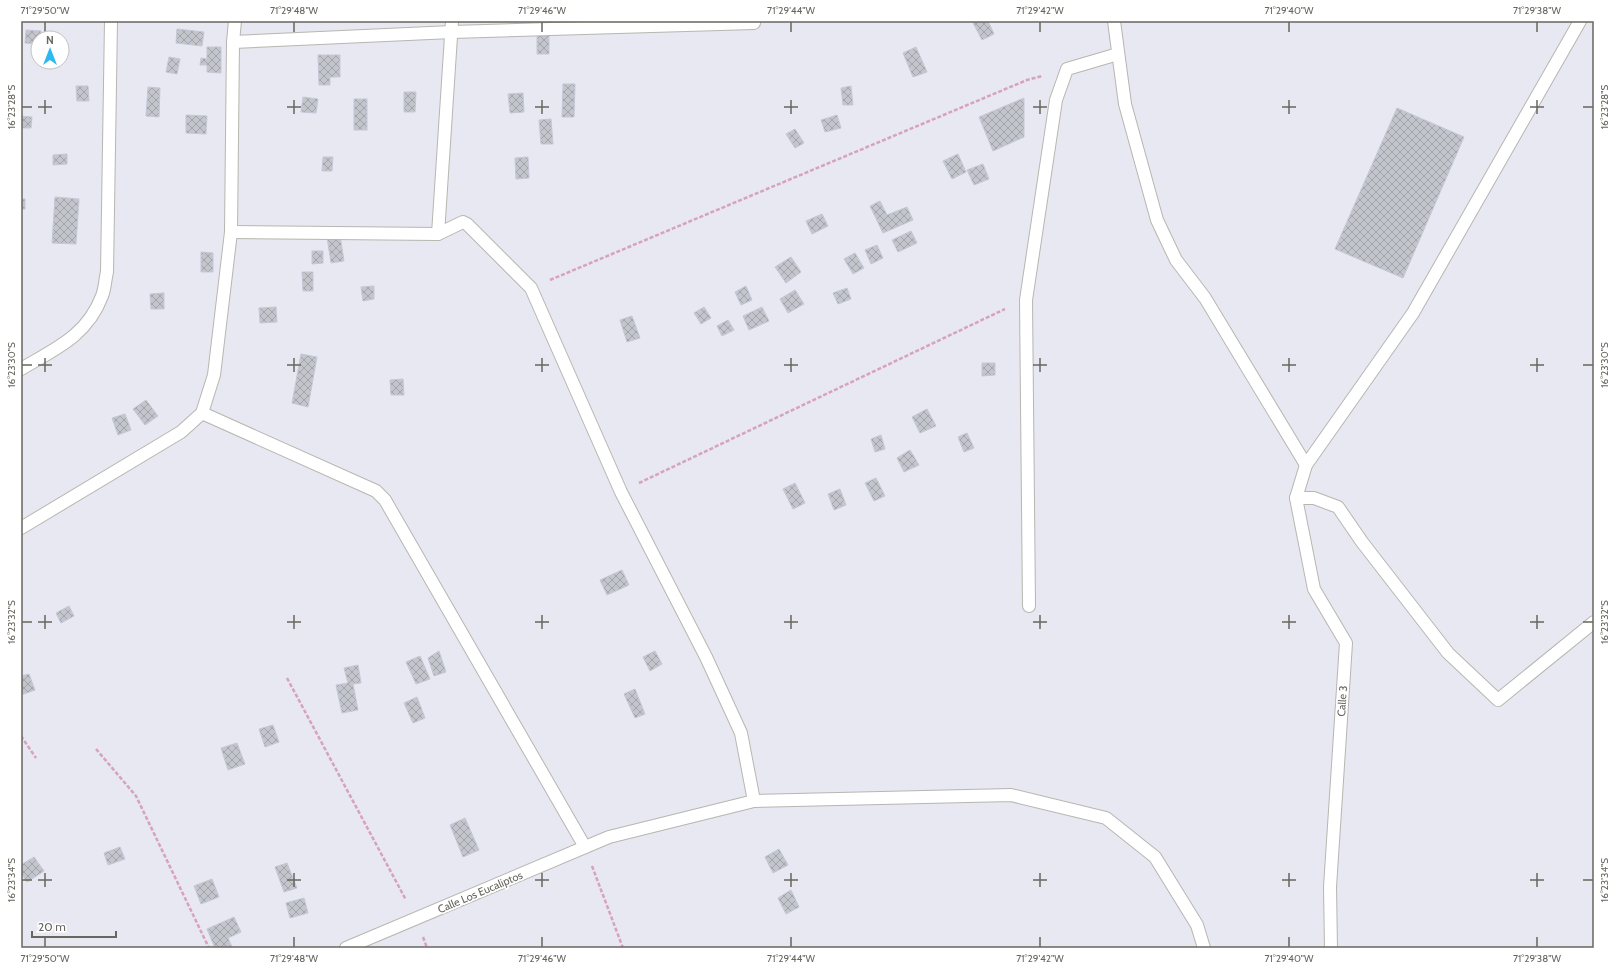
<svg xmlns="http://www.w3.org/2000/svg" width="1615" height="969" viewBox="0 0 1615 969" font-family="Cabin,sans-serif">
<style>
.building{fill:url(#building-cross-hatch);stroke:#c5c7d7}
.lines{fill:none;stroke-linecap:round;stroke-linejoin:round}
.street-casing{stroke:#b7b6b0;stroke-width:14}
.path{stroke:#d7a2be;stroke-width:2.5;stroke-dasharray:4 2;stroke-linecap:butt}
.street{stroke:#fff;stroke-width:12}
.ticks{fill:none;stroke:#68665e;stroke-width:1.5}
.labels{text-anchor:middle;stroke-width:3.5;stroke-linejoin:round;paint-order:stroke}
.street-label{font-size:11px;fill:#68665e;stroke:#fff}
.neatline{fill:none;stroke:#68665e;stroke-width:1.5}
.ticks-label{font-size:10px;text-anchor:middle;fill:#68665e}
</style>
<defs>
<pattern id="building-cross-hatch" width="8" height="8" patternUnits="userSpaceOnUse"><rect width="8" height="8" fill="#c3c5cd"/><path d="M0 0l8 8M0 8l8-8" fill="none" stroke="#a2a4aa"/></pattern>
</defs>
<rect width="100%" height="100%" fill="#e7e8f1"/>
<g class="building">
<polygon points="972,21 988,21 994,34 982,40"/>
<polygon points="177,29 204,32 202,46 176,43"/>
<polygon points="26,30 41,31 40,38 38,38 38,44 25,43"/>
<rect x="537" y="32" width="12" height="22"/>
<polygon points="207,47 221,47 221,73 207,72 207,65 200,65 201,58 207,59"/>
<polygon points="916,47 927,72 913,77 903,53"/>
<polygon points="318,55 340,55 340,77 330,77 330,85 319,85"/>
<polygon points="169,57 180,59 177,74 166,72"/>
<polygon points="563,84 575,84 574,117 562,117"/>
<polygon points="76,86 88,86 89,101 77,101"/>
<polygon points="851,86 853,105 843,105 841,88"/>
<polygon points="148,87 160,88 159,117 146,116"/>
<polygon points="404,92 416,92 415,112 404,112"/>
<polygon points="523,93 524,112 510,113 508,94"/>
<polygon points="303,97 318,99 316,113 301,112"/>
<polygon points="1024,98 1024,137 993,151 979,117"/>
<rect x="354" y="99" width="13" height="31"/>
<polygon points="1397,108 1464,137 1403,278 1335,249"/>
<polygon points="186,115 207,116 206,134 186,133"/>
<polygon points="837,115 841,128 825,132 821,120"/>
<polygon points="21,116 32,117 31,128 21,128"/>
<polygon points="551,119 553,144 541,144 539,120"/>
<polygon points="795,129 804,143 795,148 786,134"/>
<polygon points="67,154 67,164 53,165 53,155"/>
<polygon points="958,154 966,172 952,179 943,161"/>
<polygon points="323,157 333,157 332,171 322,171"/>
<polygon points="528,157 529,178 516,179 515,158"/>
<polygon points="983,164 989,179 974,185 967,170"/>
<polygon points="55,197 79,199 76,244 52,243"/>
<rect x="21" y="199" width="4" height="10"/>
<polygon points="880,201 887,215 907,207 913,220 883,233 870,206"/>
<polygon points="822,214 828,226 812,234 806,221"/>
<polygon points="911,231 917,243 898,252 892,240"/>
<polygon points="340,235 344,261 331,263 327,237"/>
<polygon points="877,245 883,258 871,264 865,250"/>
<polygon points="312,251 323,251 323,263 312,264"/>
<polygon points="201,252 213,253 213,272 201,272"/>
<polygon points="855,253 864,268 853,274 844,259"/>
<polygon points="791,257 801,272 786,283 775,267"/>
<polygon points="302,272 313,272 313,291 303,291"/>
<polygon points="374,286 374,299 363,301 361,287"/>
<polygon points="746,286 752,300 741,305 735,292"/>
<polygon points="847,288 851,299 838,304 833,293"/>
<polygon points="795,290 804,304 788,313 780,299"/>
<polygon points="164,293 164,309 151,309 150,294"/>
<polygon points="276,307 277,322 260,323 259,308"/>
<polygon points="704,307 711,318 701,324 694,313"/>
<polygon points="762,307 769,321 749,330 743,316"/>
<polygon points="632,316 640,338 627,342 620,320"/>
<polygon points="728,320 734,330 722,336 717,326"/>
<polygon points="301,354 317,357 308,407 292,403"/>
<polygon points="982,363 995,363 995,375 982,376"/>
<polygon points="403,379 404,395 391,395 390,380"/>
<polygon points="146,400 158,416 145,425 133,409"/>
<polygon points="927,409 936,426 920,433 912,417"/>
<polygon points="125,414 131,430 118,435 112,418"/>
<polygon points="967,433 974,448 964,452 958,437"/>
<polygon points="881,435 885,449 875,452 871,439"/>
<polygon points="910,450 919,465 904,472 897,458"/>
<polygon points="876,478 885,496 874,501 865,483"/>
<polygon points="795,483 805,503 793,509 783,489"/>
<polygon points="840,489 846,505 834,510 828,494"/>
<polygon points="622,570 629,585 607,595 600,580"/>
<polygon points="69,606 74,616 61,623 56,613"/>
<polygon points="439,651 446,672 434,676 428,658"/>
<polygon points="655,651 662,664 650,671 643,657"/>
<polygon points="420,656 430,679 416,684 406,662"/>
<polygon points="358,665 361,683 353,684 358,710 342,713 336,685 348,683 344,668"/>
<polygon points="29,674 35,690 21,695 21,676"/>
<polygon points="635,689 645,714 635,718 624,694"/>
<polygon points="417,697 425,718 413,723 404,703"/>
<polygon points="273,725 279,742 265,747 259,729"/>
<polygon points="237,743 245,764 228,770 221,748"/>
<polygon points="465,818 479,850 463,857 450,825"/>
<polygon points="120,847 125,859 108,865 104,853"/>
<polygon points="779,849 788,865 773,873 765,857"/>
<polygon points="34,857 44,871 27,882 21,873 21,865"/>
<polygon points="287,863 297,888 284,892 275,867"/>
<polygon points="212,879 219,897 201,904 194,886"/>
<polygon points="791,890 799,907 786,914 778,898"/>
<polygon points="304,898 308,913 290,918 286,903"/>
<polygon points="234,917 241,932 228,938 232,947 215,948 207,929"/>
</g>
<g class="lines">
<defs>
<g id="street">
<polyline points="1114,21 1125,104 1157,220 1176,260 1205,298 1306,465"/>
<polyline points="233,42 452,32 754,23"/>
<polyline points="231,232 438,234 463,222 467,224 531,288 621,492 706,657 741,733 754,801"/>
<polyline points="438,234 452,21"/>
<path d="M21,369c34,-20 66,-33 81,-73 3,-7 3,-16 5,-24l4,-251"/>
<polyline points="202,413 376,491 385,500 585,847"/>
<polyline points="1296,498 1314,498 1338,507 1362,542 1448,653 1498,700 1594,622"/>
<polyline points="21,528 181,432 202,413 214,375 231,232 233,42 235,21"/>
<polyline points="1029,606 1026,300 1056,100 1067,69 1118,54"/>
<polyline points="346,948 609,837 754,801 1011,795 1106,818 1155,857 1197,925 1204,948"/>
<polyline points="1331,948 1330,887 1346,643 1314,589 1296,498 1306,465 1413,313 1580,21"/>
</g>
</defs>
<use href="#street" class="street-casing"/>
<g class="path">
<polyline points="550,280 1027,80 1042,76"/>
<polyline points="639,483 1005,309"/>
<polyline points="287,678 406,900"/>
<polyline points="21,736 36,758"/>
<polyline points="96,749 136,796 209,948"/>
<polyline points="592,866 623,948"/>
<polyline points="423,937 427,948"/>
</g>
<use href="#street" class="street"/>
</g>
<path class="ticks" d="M45,22v10M294,22v10M542,22v10M791,22v10M1040,22v10M1289,22v10M1537,22v10M45,100v14M294,100v14M542,100v14M791,100v14M1040,100v14M1289,100v14M1537,100v14M22,107h10M38,107h14M287,107h14M535,107h14M784,107h14M1033,107h14M1282,107h14M1530,107h14M1583,107h10M45,358v14M294,358v14M542,358v14M791,358v14M1040,358v14M1289,358v14M1537,358v14M22,365h10M38,365h14M287,365h14M535,365h14M784,365h14M1033,365h14M1282,365h14M1530,365h14M1583,365h10M45,615v14M294,615v14M542,615v14M791,615v14M1040,615v14M1289,615v14M1537,615v14M22,622h10M38,622h14M287,622h14M535,622h14M784,622h14M1033,622h14M1282,622h14M1530,622h14M1583,622h10M45,873v14M294,873v14M542,873v14M791,873v14M1040,873v14M1289,873v14M1537,873v14M22,880h10M38,880h14M287,880h14M535,880h14M784,880h14M1033,880h14M1282,880h14M1530,880h14M1583,880h10M45,937v10M294,937v10M542,937v10M791,937v10M1040,937v10M1289,937v10M1537,937v10"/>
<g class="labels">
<g class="street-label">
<text transform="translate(1342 701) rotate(-86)" y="4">Calle 3</text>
<text transform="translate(480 892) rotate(-23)" y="4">Calle Los Eucaliptos</text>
</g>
</g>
<rect width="1615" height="969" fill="none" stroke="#ffffff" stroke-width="44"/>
<g transform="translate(50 50)"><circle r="19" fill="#ffffff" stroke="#c3c2bf"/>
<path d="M0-3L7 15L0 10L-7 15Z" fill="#2cb9f3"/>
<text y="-6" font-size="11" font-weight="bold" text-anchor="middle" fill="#68665e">N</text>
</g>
<path d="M32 931v6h84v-6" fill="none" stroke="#68665e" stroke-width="2"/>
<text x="38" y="931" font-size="12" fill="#68665e" stroke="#ffffff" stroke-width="3" paint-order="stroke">20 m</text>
<rect x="22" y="22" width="1571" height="925" class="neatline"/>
<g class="ticks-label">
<text x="45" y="14">71°29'50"W</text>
<text x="294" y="14">71°29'48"W</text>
<text x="542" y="14">71°29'46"W</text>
<text x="791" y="14">71°29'44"W</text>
<text x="1040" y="14">71°29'42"W</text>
<text x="1289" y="14">71°29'40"W</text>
<text x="1537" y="14">71°29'38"W</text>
<text transform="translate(11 107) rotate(-90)" y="4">16°23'28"S</text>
<text transform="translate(1604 107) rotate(-90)" y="4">16°23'28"S</text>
<text transform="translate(11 365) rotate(-90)" y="4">16°23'30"S</text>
<text transform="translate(1604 365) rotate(-90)" y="4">16°23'30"S</text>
<text transform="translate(11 622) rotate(-90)" y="4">16°23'32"S</text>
<text transform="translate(1604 622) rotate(-90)" y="4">16°23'32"S</text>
<text transform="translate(11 880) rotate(-90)" y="4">16°23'34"S</text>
<text transform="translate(1604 880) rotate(-90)" y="4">16°23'34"S</text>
<text x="45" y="962">71°29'50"W</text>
<text x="294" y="962">71°29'48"W</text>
<text x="542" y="962">71°29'46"W</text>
<text x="791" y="962">71°29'44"W</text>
<text x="1040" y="962">71°29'42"W</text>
<text x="1289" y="962">71°29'40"W</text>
<text x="1537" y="962">71°29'38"W</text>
</g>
</svg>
